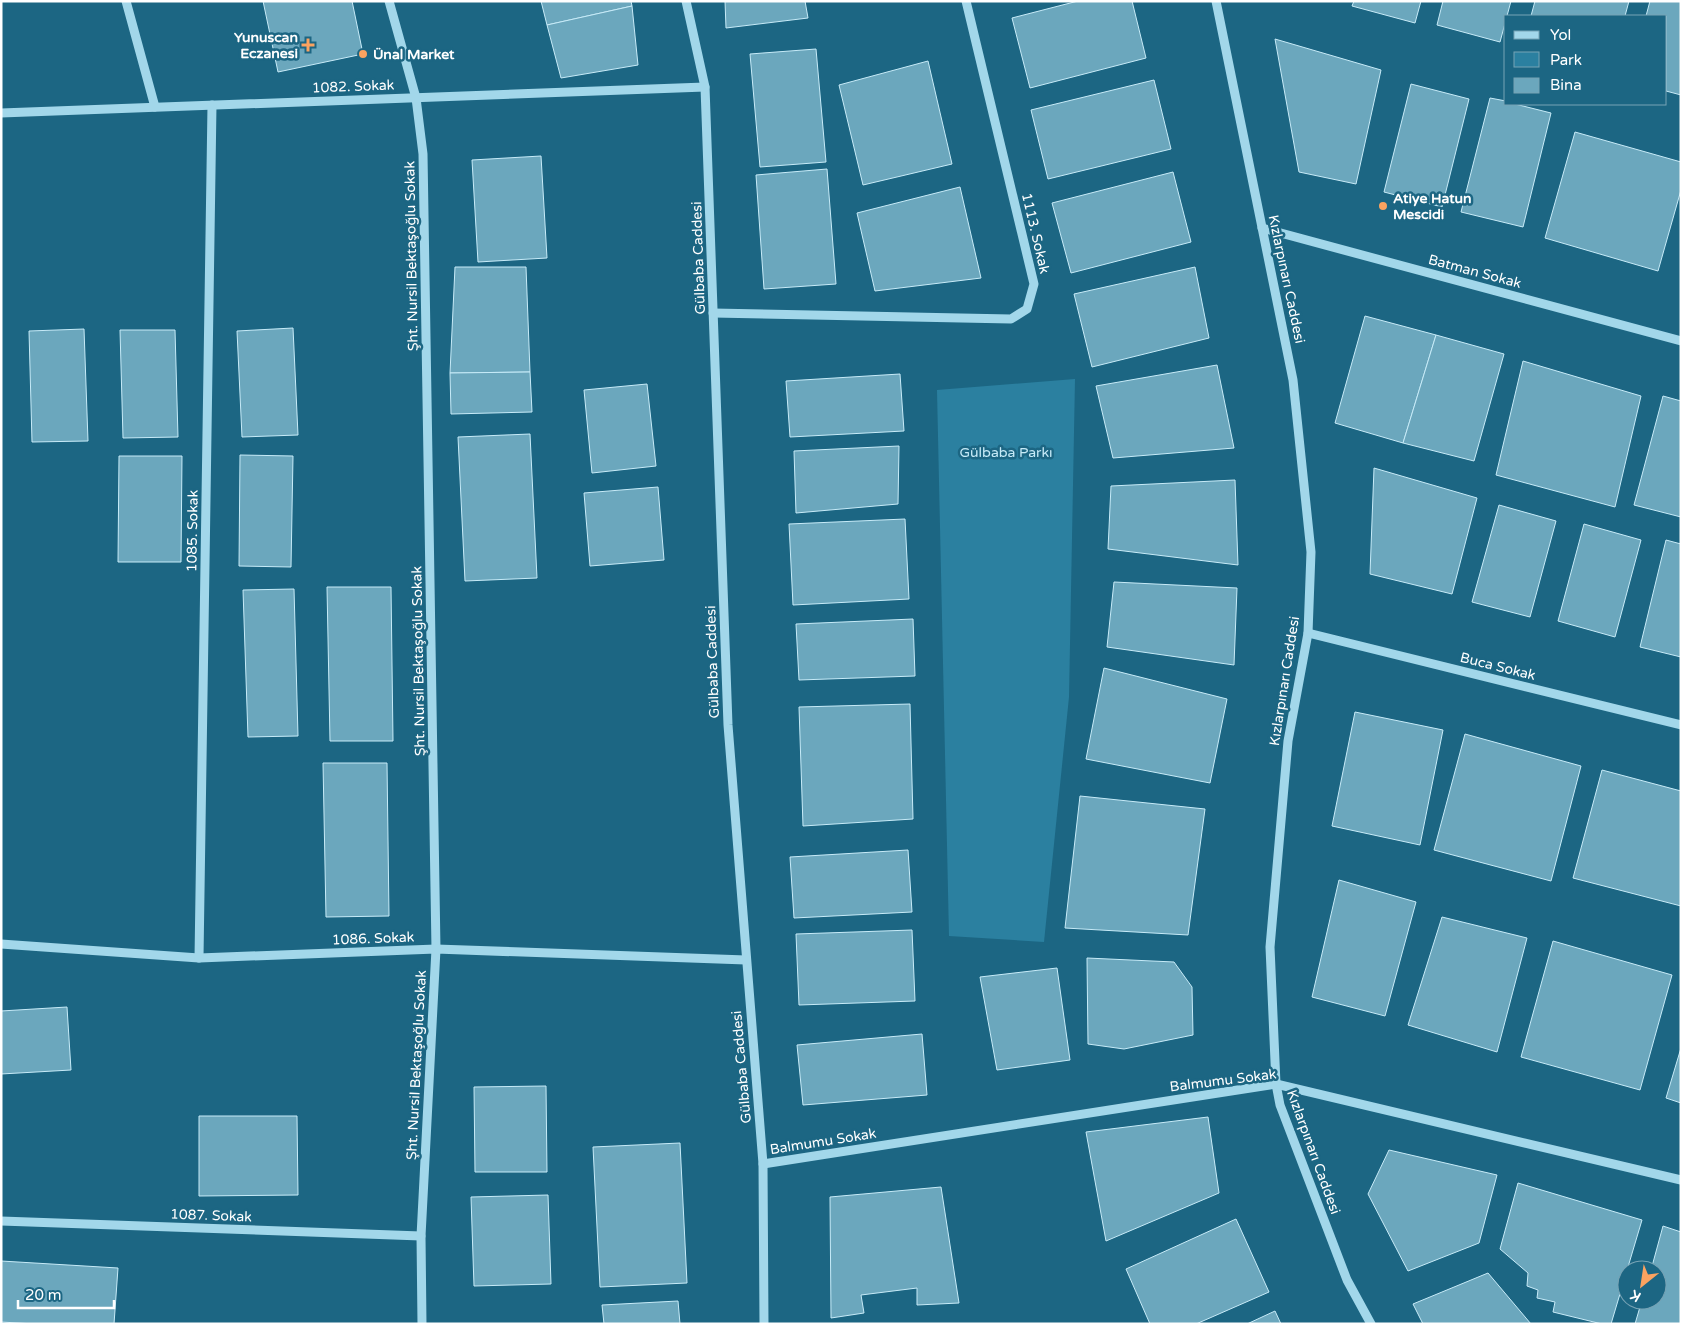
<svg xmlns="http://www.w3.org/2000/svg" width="1682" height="1325" viewBox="0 0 1682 1325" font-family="'Varela Round',sans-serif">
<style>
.green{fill:#2b80a0}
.building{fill:#6ba7bd;stroke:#c7ebf8}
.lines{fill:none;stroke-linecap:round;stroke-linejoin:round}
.minor{stroke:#a2d7ea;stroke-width:9}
.poi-dot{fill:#fba360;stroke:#1c6683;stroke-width:2}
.labels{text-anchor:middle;stroke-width:5;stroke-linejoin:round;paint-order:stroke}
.poi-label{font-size:14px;font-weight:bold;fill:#fff;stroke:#1c6683;text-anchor:start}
.street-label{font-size:14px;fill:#fff;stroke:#1c6683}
.park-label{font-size:14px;fill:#c7ebf8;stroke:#1c6683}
</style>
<rect width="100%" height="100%" fill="#1c6683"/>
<polygon class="green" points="1075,379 1069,697 1044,942 949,936 937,390"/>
<g class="building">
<polygon points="263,1 352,1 363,54 278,72"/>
<polygon points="541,1 631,1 632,6 547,25"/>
<polygon points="725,1 805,1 808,18 726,28"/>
<polygon points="1078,1 1132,1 1146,58 1030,88 1012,18"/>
<polygon points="1354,1 1421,1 1415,23 1352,6"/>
<polygon points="1443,1 1511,1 1500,42 1437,25"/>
<polygon points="1535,1 1629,1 1625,16 1531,16"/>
<polygon points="1650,1 1681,1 1681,95 1666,91 1666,16 1646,16"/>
<polygon points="632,6 638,65 561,78 547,25"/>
<polygon points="1275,39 1381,70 1356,184 1299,172"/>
<polygon points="816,49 826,162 760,167 750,54"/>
<polygon points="928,61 952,164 863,185 839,85"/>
<polygon points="1154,80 1171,149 1048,179 1031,110"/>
<polygon points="1411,84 1469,99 1442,207 1384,192"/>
<polygon points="1490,98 1506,101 1506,104 1515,104 1551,113 1523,227 1461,212"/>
<polygon points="1575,132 1681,162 1681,190 1658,271 1545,238"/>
<polygon points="541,156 547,258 478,262 472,160"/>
<polygon points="827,169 836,284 764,289 756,175"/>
<polygon points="1173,172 1191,242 1071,273 1052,203"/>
<polygon points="960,187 981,278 875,291 857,213"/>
<polygon points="455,267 526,267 530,372 450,373"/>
<polygon points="1195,267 1209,338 1092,367 1074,294"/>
<polygon points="1365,316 1436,335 1403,443 1335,423"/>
<polygon points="293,328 298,435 242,437 237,331"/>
<polygon points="84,329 88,441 32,442 29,331"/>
<polygon points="120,330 175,330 178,437 123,438"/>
<polygon points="1436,335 1504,354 1474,461 1403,443"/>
<polygon points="1523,361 1641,396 1615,507 1496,475"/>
<polygon points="1217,365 1234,448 1113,458 1096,386"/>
<polygon points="530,372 532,412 451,414 450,373"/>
<polygon points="900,374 904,431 790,437 786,381"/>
<polygon points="647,384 656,466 592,473 584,390"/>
<polygon points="1663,396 1681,401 1681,517 1634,505"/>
<polygon points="530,434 537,578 465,581 458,437"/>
<polygon points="899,446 898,504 796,513 794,451"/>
<polygon points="240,455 293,456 291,567 239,566"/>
<polygon points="119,456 182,456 181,562 118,562"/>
<polygon points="1374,468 1477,498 1452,594 1370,574"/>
<polygon points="1235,480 1238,565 1108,549 1111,486"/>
<polygon points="658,487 664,560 590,566 584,493"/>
<polygon points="1499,505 1556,521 1530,617 1472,602"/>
<polygon points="905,519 909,599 793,605 789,524"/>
<polygon points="1584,524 1641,540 1615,637 1558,621"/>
<polygon points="1666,540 1681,544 1681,657 1640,647"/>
<polygon points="1114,582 1237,588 1234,665 1107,647"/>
<polygon points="327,587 391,587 393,741 330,741"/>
<polygon points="294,589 298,736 248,737 243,590"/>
<polygon points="913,619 915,676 799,680 796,624"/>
<polygon points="1104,668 1227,699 1210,783 1086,759"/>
<polygon points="910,704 913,819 803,826 799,707"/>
<polygon points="1355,712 1443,730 1420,845 1332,826"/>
<polygon points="1465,734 1581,766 1551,881 1434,850"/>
<polygon points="323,763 387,763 389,916 326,917"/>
<polygon points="1602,770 1681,791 1681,906 1573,878"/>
<polygon points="1080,796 1205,809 1188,935 1065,928"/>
<polygon points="908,850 912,912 794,918 790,857"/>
<polygon points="1339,880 1416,902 1385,1016 1312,997"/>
<polygon points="1442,917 1527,938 1497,1052 1408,1025"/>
<polygon points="912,930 915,1001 799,1005 796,934"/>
<polygon points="1553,941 1672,975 1640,1090 1521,1057"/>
<polygon points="1087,958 1174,962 1192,987 1193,1035 1124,1049 1088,1044"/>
<polygon points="1057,968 1070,1060 997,1070 980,977"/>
<polygon points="67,1007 71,1070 1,1074 1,1011"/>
<polygon points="922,1034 927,1095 803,1105 797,1045"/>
<polygon points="1681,1048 1681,1103 1666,1098"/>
<polygon points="546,1086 547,1172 475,1172 474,1087"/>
<polygon points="199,1116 297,1116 298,1195 199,1196"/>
<polygon points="1208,1117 1219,1193 1106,1241 1086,1132"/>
<polygon points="680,1143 687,1283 600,1287 593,1147"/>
<polygon points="1389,1150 1497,1175 1479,1243 1408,1271 1368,1194"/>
<polygon points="1518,1183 1642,1220 1611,1324 1602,1324 1553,1312 1555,1302 1537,1298 1538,1290 1527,1286 1528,1273 1500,1249"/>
<polygon points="941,1187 959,1303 917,1305 917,1288 861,1295 864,1313 831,1318 830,1197"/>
<polygon points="548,1195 551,1284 474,1286 471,1197"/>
<polygon points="1236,1219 1269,1292 1196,1324 1150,1324 1126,1269"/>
<polygon points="1663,1226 1681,1232 1681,1324 1635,1324 1642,1300 1657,1300 1657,1270 1651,1270"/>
<polygon points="1,1261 118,1268 114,1324 35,1324 1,1322"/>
<polygon points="1488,1273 1531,1324 1423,1324 1413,1304"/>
<polygon points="678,1301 680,1324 604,1324 602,1305"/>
<polygon points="1275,1311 1281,1324 1247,1324"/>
</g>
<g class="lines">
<g class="minor">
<polyline points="126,1 155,107"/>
<polyline points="389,1 416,98 423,154 436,949 421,1236 422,1324"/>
<polyline points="686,1 705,87 728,725 763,1164 764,1324"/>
<polyline points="1216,1 1293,380 1311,552 1308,633 1288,741 1270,947 1276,1084 1280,1105 1347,1280 1371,1324"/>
<polyline points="1,113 705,87"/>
<polyline points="1262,228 1681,341"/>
<polyline points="713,313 1011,319 1027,309 1034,284 966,1"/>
<polyline points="1308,633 1681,725"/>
<polyline points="1,944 199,958 436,949 746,960"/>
<polyline points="199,958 212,105"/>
<polyline points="763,1164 1276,1084 1681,1180"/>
<polyline points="1,1221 421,1236"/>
</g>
</g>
<g class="poi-dot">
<path d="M305.5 37.5h5v5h5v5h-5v5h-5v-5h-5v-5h5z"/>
<circle cx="363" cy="54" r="5"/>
<circle cx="1383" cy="206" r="5"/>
</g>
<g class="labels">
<g class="poi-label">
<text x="298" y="42" text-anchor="end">Yunuscan<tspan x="298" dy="16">Eczanesi</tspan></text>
<text x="373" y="59">Ünal Market</text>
<text x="1393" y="203">Atiye Hatun<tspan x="1393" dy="16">Mescidi</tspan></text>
</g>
<g class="street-label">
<text transform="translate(353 86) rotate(-2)" y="5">1082. Sokak</text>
<text transform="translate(1036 233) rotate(77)" y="5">1113. Sokak</text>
<text transform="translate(411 256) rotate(-91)" y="5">Şht. Nursil Bektaşoğlu Sokak</text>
<text transform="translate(698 258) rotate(-92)" y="5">Gülbaba Caddesi</text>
<text transform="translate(1475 271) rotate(15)" y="5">Batman Sokak</text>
<text transform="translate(1287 279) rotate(78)" y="5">Kızlarpınarı Caddesi</text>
<text transform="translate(192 531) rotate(-89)" y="5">1085. Sokak</text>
<text transform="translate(418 661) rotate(-91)" y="5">Şht. Nursil Bektaşoğlu Sokak</text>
<text transform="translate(712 662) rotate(-92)" y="5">Gülbaba Caddesi</text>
<text transform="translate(1498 666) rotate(14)" y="5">Buca Sokak</text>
<text transform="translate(1284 681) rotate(-81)" y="5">Kızlarpınarı Caddesi</text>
<text transform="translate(373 938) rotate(-2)" y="5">1086. Sokak</text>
<text transform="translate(416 1065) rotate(-87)" y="5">Şht. Nursil Bektaşoğlu Sokak</text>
<text transform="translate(741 1067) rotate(-95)" y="5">Gülbaba Caddesi</text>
<text transform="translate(1223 1080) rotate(-7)" y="5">Balmumu Sokak</text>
<text transform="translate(823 1141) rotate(-9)" y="5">Balmumu Sokak</text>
<text transform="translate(1314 1152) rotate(70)" y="5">Kızlarpınarı Caddesi</text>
<text transform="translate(211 1215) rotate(2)" y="5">1087. Sokak</text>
</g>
<g class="park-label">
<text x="1006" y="457">Gülbaba Parkı</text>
</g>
</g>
<rect width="1682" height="1325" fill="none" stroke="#ffffff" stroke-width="5"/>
<rect x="1504" y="15" width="162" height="90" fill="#1c6683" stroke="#77a3b5"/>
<rect x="1514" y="31" width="25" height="8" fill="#a2d7ea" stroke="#77a3b5"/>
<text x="1550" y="40" font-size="15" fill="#ffffff">Yol</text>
<rect x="1514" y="52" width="25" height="15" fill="#2b80a0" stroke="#77a3b5"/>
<text x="1550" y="65" font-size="15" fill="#ffffff">Park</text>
<rect x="1514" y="78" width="25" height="15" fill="#6ba7bd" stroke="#77a3b5"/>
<text x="1550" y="90" font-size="15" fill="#ffffff">Bina</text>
<g transform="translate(1642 1285) rotate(210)"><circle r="24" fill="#1c6683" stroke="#77a3b5"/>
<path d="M0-4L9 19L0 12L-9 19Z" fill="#fba360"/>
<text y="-8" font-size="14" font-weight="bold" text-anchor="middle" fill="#ffffff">K</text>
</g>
<path d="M18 1300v8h96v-8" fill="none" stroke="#ffffff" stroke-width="2.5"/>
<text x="25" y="1300" font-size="15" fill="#ffffff" stroke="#1c6683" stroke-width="4" paint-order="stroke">20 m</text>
</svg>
